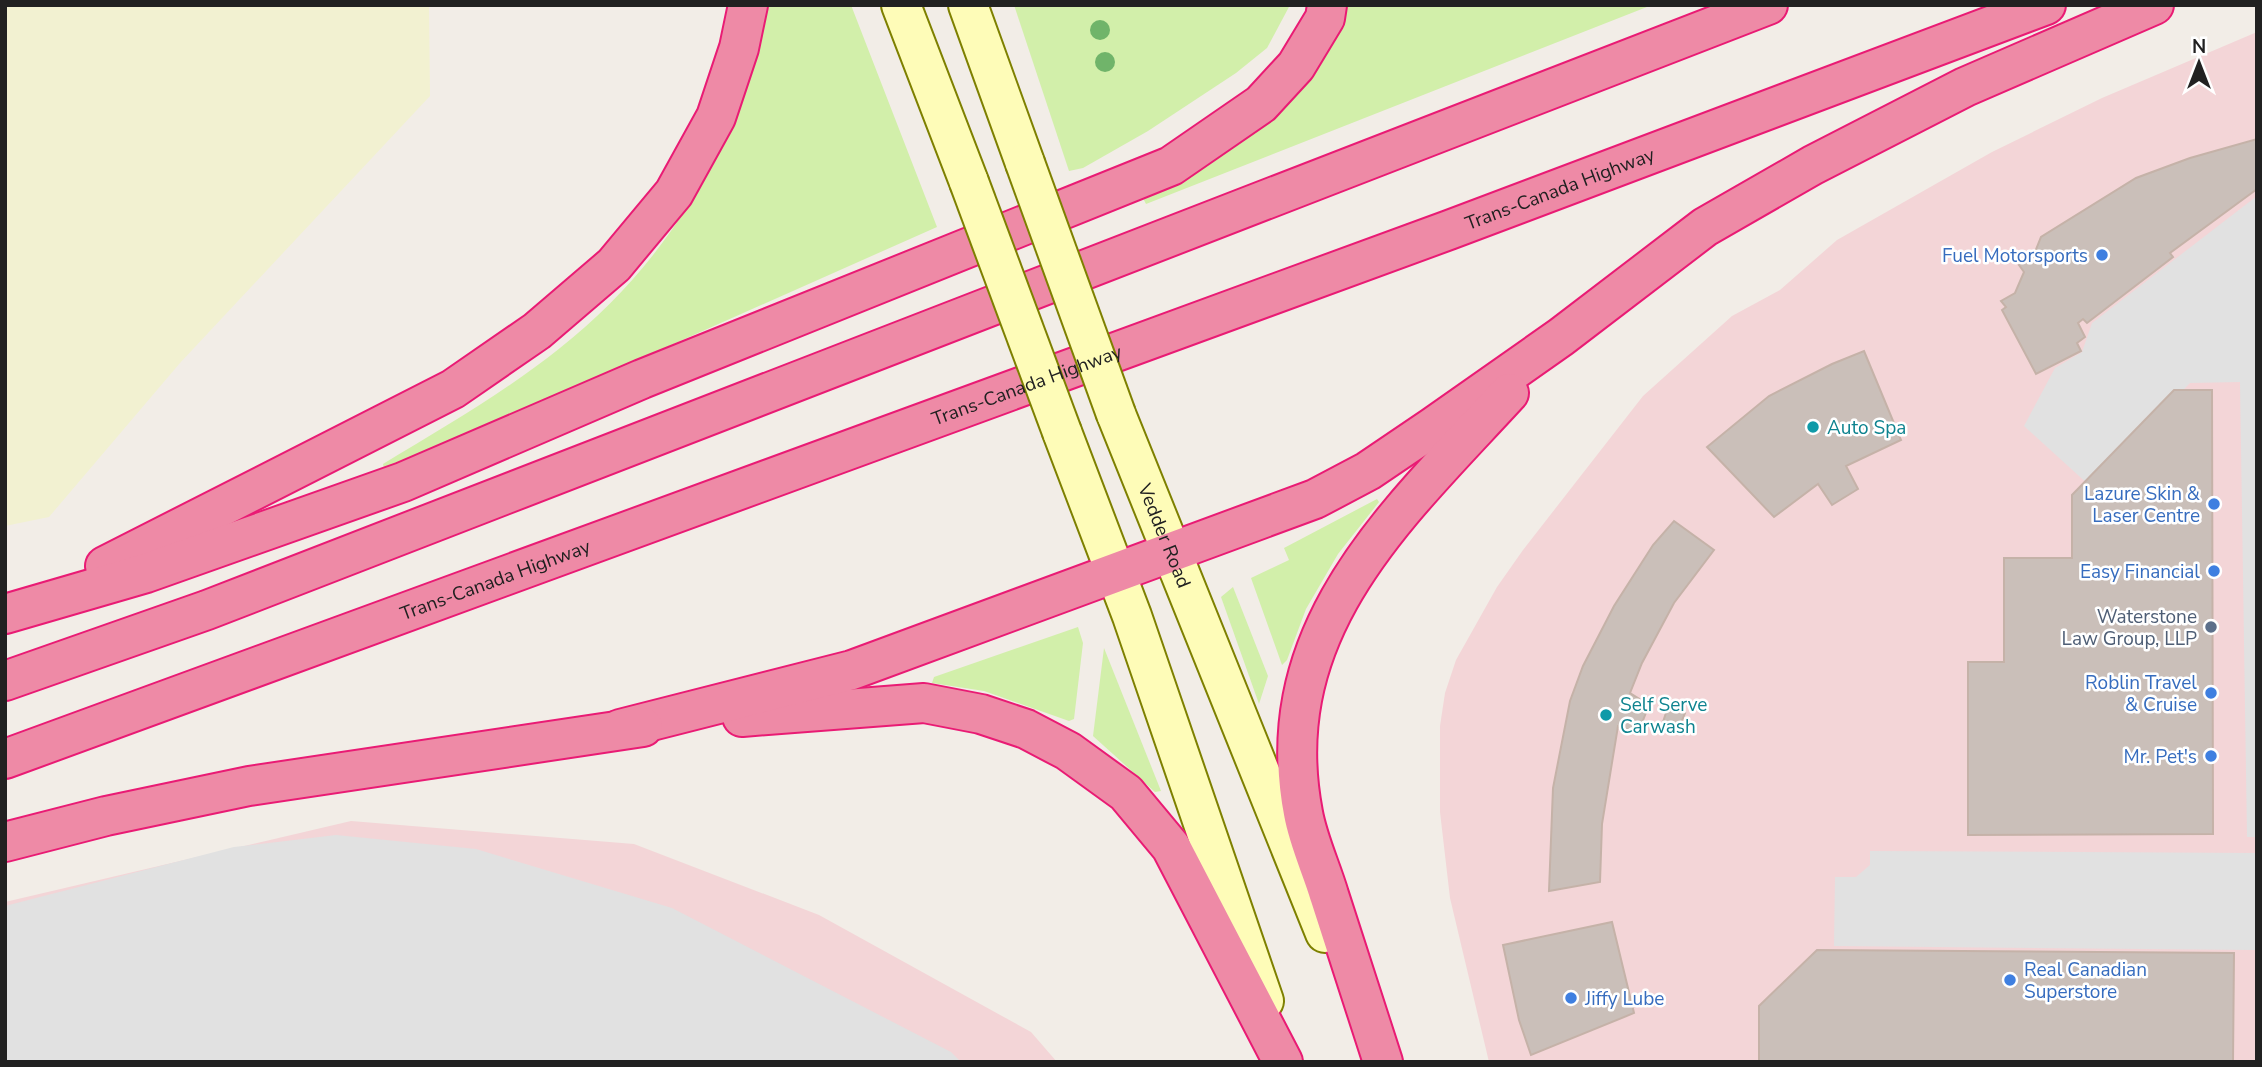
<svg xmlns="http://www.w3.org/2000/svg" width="2262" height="1067" viewBox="0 0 2262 1067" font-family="'Nunito Sans',sans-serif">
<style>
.commercial{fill:#f3d5d7}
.farmland{fill:#f2f1d1}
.grass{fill:#d2efaa}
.parking{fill:#e1e1e1}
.building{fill:#cabfb9;stroke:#c5b2a8;stroke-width:2}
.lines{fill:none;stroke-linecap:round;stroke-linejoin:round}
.secondary-casing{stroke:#7e8000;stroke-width:42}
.motorway-casing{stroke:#e91b74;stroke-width:42}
.secondary{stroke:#fefcb8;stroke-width:38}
.motorway{stroke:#ee8aa6;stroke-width:38}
.secondary-bridge-casing{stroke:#7e8000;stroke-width:42;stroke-linecap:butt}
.secondary-bridge{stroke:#fefcb8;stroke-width:38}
.tree{fill:#70b46a}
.shop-dot{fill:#3f7fe0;stroke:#fff;stroke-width:2.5}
.culture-dot{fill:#0f9aa8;stroke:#fff;stroke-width:2.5}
.service-dot{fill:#5c6f8a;stroke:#fff;stroke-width:2.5}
.labels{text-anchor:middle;stroke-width:5;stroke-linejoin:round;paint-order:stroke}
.street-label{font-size:19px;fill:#212121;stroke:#fff}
.shop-label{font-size:19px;fill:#366cbe;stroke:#fff;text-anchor:end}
.culture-label{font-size:19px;fill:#0d838f;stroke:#fff;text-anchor:start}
.service-label{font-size:19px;fill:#4e5e75;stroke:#fff;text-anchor:end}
</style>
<rect width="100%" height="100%" fill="#f2ede7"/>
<g class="commercial">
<polygon points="2257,32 2257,1062 1489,1062 1450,898 1440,812 1440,726 1445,693 1456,660 1497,587 1523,550 1643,396 1732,316 1780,290 1837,240 1992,152 2102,98"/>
<polygon points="351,821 634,844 819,915 1031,1032 1057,1062 5,1062 5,902"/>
</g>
<polygon class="farmland" points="5,5 429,5 430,96 180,363 49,517 5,526"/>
<g class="grass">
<path d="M766,5h85l86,222 -552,245 -2,-8c60,-36 122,-72 177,-116 106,-83 184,-210 206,-343z"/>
<polygon points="1014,5 1290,5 1267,48 1236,73 1148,131 1083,168 1069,171"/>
<polygon points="1343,5 1652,5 1146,204 1143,198 1230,149 1274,117"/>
<polygon points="1377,499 1379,502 1338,554 1306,609 1287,660 1282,665 1251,578 1289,560 1284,548"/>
<polygon points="1233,587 1268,676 1259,704 1221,597"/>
<polygon points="1078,627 1083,643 1074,719 1069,721 984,691 932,683 934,677"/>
<polygon points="1104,648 1161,791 1155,792 1093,736"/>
</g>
<g class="parking">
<polygon points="2257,196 2257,837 2247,837 2240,382 2190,383 2090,486 2024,426 2055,368 2082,352 2092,323"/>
<polygon points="336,835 476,849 672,908 951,1052 961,1062 5,1062 5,906 234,847"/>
<polygon points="1870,851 2257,853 2255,950 1834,946 1835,877 1856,877 1870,865"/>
</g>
<g class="building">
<polygon points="2257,139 2257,189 2170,253 2173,257 2087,323 2083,319 2078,323 2085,337 2077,343 2081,351 2036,374 2002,310 2006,307 2001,301 2015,293 2024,272 2019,265 2033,257 2041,237 2136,178 2190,158"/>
<polygon points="1864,351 1901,440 1846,466 1858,489 1832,505 1818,484 1774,517 1707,447 1769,396 1832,364"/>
<polygon points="2174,390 2212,390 2213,834 1968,835 1968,662 2004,662 2004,558 2072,558 2072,495"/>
<polygon points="1674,521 1714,550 1674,603 1642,663 1630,693 1649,705 1638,733 1618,726 1602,824 1600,882 1549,891 1553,788 1570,701 1583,666 1614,606 1653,545"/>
<polygon points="1668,707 1685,713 1679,728 1663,722"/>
<polygon points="1612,922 1634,1013 1531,1055 1519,1020 1503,945"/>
<polygon points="1817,950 2234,953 2233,1062 1759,1062 1759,1006"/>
</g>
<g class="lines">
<defs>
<g id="secondary">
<polyline points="901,5 969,182"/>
<polyline points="968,5 1025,163"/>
<path id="s1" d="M1116,414l209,519"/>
<polyline points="1062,432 1132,616 1264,1001"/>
</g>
<g id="motorway">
<polyline points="105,566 453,389 537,331 614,265 674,193 716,117 739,48 748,5"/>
<polyline points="5,614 146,573 403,482 642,379 1171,166 1261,104 1296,66 1325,18 1327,5"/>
<polyline points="5,681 207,610 1768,5"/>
<polyline points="742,717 924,703 981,714 1026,729 1068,751 1126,793 1171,847 1283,1062"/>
<polyline points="620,729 852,670 1315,499 1368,471 1433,427 1561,337 1705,227 1813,165 1965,87 2154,5"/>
<path id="s2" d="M5,759l1444,-529 597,-225"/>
<polyline points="5,842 106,816 249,786 643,727"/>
<path d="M1383,1062c-18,-56 -36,-112 -54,-167 -8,-27 -21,-54 -26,-82 -35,-184 94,-298 206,-420"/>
</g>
</defs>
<use href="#secondary" class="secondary-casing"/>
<use href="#motorway" class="motorway-casing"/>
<use href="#secondary" class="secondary"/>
<use href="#motorway" class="motorway"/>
<defs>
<g id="secondary-bridge">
<polyline points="1025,163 1116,414"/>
<polyline points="969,182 1062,432"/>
</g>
</defs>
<use href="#secondary-bridge" class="secondary-bridge-casing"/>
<use href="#secondary-bridge" class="secondary-bridge"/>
</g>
<g class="tree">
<circle cx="1100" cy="30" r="10"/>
<circle cx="1105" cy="62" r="10"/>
</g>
<g class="shop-dot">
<circle cx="2102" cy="255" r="7"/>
<circle cx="2214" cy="504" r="7"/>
<circle cx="2214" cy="571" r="7"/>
<circle cx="2211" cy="693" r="7"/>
<circle cx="2211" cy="756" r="7"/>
<circle cx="2010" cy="980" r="7"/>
<circle cx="1571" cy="998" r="7"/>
</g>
<g class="culture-dot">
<circle cx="1813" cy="427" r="7"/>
<circle cx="1606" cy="715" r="7"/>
</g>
<circle class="service-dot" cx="2211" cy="627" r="7"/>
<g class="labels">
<g class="street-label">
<text dy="7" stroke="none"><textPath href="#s2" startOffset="1656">Trans-Canada Highway</textPath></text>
<text dy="7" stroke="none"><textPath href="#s2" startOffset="1088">Trans-Canada Highway</textPath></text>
<text dy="7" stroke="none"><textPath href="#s1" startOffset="131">Vedder Road</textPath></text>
<text dy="7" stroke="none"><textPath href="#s2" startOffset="522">Trans-Canada Highway</textPath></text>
</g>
<g class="shop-label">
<text x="2088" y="262">Fuel Motorsports</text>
<text x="2200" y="500">Lazure Skin &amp;<tspan x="2200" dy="22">Laser Centre</tspan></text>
<text x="2200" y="578">Easy Financial</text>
<text x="2197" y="689">Roblin Travel<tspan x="2197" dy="22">&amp; Cruise</tspan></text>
<text x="2197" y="763">Mr. Pet's</text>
<text x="2024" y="976" text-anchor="start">Real Canadian<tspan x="2024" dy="22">Superstore</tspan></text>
<text x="1585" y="1005" text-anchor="start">Jiffy Lube</text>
</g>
<g class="culture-label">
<text x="1827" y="434">Auto Spa</text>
<text x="1620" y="711">Self Serve<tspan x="1620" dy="22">Carwash</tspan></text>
</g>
<g class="service-label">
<text x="2197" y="623">Waterstone<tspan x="2197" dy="22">Law Group, LLP</tspan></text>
</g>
</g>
<rect width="2262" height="1067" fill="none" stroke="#212121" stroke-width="14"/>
<g transform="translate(2199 63)" stroke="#ffffff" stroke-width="5" paint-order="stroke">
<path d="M0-5L12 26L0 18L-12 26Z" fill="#212121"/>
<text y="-10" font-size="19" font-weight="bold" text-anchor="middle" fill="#212121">N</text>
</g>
</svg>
